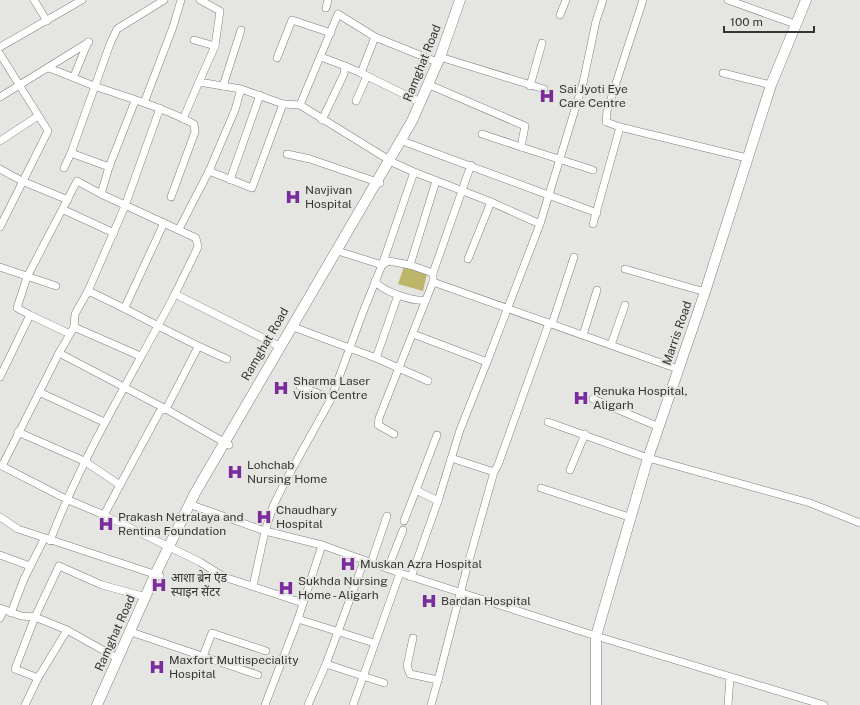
<svg xmlns="http://www.w3.org/2000/svg" width="860" height="705" viewBox="0 0 860 705" font-family="'Public Sans','Noto Sans Devanagari',sans-serif">
<style>
.green{fill:#bcb56a}
.lines{fill:none;stroke-linecap:round;stroke-linejoin:round}
.street-casing{stroke:#7e7e7b;stroke-width:8}
.secondary-casing{stroke:#7e7e7b;stroke-width:11}
.street{stroke:#fff;stroke-width:7}
.secondary{stroke:#fff;stroke-width:10}
.labels{text-anchor:middle;stroke-width:4;stroke-linejoin:round;paint-order:stroke}
.street-label{font-size:12px;fill:#353533;stroke:#e5e5e2}
.poi-label{font-size:12px;fill:#353533;stroke:#e5e5e2;text-anchor:start}
</style>
<rect width="100%" height="100%" fill="#e5e5e2"/>
<polygon class="green" points="405,264 427,273 423,291 398,284"/>
<g class="lines">
<defs>
<g id="street">
<polyline points="34,0 47,21"/>
<polyline points="200,0 220,11 215,46 199,82 241,89 283,104 252,188 209,171 235,110 241,89"/>
<polyline points="643,0 607,111 606,122 620,127 747,158"/>
<polyline points="728,0 795,24"/>
<polyline points="326,8 328,0"/>
<polyline points="560,15 566,0"/>
<polyline points="375,37 361,73 420,102"/>
<polyline points="194,40 215,46"/>
<polyline points="0,47 82,0"/>
<polyline points="0,54 48,131 0,227"/>
<polyline points="321,57 345,66"/>
<polyline points="440,57 544,89"/>
<polyline points="277,58 292,20 331,33"/>
<path d="M48,68c19,6 34,14 52,20 32,11 64,20 94,36l1,8 -24,65"/>
<polyline points="723,73 771,85"/>
<polyline points="74,76 88,42"/>
<polyline points="223,86 241,30"/>
<polyline points="432,86 525,126 521,147 593,170"/>
<polyline points="530,86 542,43"/>
<polyline points="0,97 89,42"/>
<polyline points="356,101 367,76"/>
<polyline points="144,103 173,27 181,0"/>
<polyline points="283,104 300,105 394,163 414,172 491,202 468,259"/>
<polyline points="300,105 338,14 375,37 437,62"/>
<path d="M160,108l-35,98 -37,85c47,21 91,48 139,68"/>
<polyline points="183,119 199,82"/>
<polyline points="322,120 344,74 345,66 361,73"/>
<polyline points="482,134 521,147"/>
<polyline points="0,141 38,116"/>
<polyline points="405,142 597,213"/>
<polyline points="71,153 110,44 117,29 164,0"/>
<polyline points="287,154 310,159 380,183"/>
<polyline points="109,167 101,194 196,238 198,247 175,294 279,346"/>
<polyline points="64,168 71,153 109,167 135,101"/>
<polyline points="0,169 22,181 68,200"/>
<polyline points="230,180 260,95"/>
<polyline points="436,181 410,265 433,273 433,282 678,369"/>
<polyline points="64,210 114,233"/>
<polyline points="540,224 583,83 596,21 603,0"/>
<polyline points="593,224 620,127"/>
<polyline points="179,229 209,171"/>
<polyline points="382,265 414,172"/>
<polyline points="382,265 389,261 410,265"/>
<polyline points="0,267 56,286"/>
<polyline points="625,269 705,292"/>
<polyline points="433,273 471,165"/>
<path d="M375,281c8,11 39,21 51,19"/>
<polyline points="125,307 164,223"/>
<polyline points="30,315 70,334"/>
<polyline points="552,324 574,257"/>
<polyline points="74,327 75,314 88,291"/>
<polyline points="296,328 376,358 428,381"/>
<polyline points="413,334 487,362 540,224 491,202"/>
<polyline points="583,335 597,290"/>
<polyline points="611,345 625,305"/>
<polyline points="59,353 74,327 140,356"/>
<polyline points="376,358 398,295"/>
<polyline points="0,377 30,315 17,308 27,277 77,181 101,194"/>
<polyline points="300,386 331,399 363,312 382,265 341,252"/>
<polyline points="39,392 104,422"/>
<polyline points="593,399 659,427"/>
<polyline points="548,422 648,458 810,503 860,523"/>
<polyline points="18,432 84,461 120,485 160,411 166,409 198,347"/>
<polyline points="394,434 378,425 379,418 433,282"/>
<polyline points="451,458 494,472"/>
<polyline points="0,465 66,499 104,515 200,562 224,577 303,603"/>
<polyline points="2,466 59,353 166,409 229,445"/>
<polyline points="570,470 585,434"/>
<polyline points="541,488 632,518"/>
<polyline points="438,501 460,430 487,362"/>
<polyline points="189,504 265,531 322,545 400,573 596,636 824,705"/>
<polyline points="104,515 120,485"/>
<polyline points="0,517 18,529 160,576"/>
<polyline points="404,521 416,490"/>
<path d="M50,541c33,-87 82,-165 125,-247"/>
<polyline points="0,555 30,566"/>
<polyline points="371,563 387,516"/>
<polyline points="388,568 403,530"/>
<polyline points="411,577 438,501 416,490 437,435"/>
<polyline points="253,586 265,531 274,504 286,480 331,399"/>
<polyline points="0,608 21,616 35,617 67,630 117,658"/>
<polyline points="11,613 24,579 44,539"/>
<polyline points="0,618 4,610"/>
<polyline points="298,619 374,643"/>
<polyline points="134,633 258,675"/>
<polyline points="413,638 407,666 410,674 438,680 431,705"/>
<polyline points="203,656 212,633 266,651"/>
<polyline points="326,664 384,683"/>
<polyline points="38,678 15,669 35,617 59,566 102,585 146,597"/>
<polyline points="438,680 466,571 494,472 498,465 549,323"/>
<polyline points="25,705 38,678 67,630"/>
<polyline points="265,705 298,619 322,545"/>
<polyline points="308,705 326,664 364,561"/>
<polyline points="353,705 400,573"/>
<polyline points="728,705 730,677"/>
</g>
<g id="secondary">
<polyline points="97,705 155,575 195,493 412,121 440,57 460,0"/>
<polyline points="596,705 596,636 648,458 705,292 771,85 806,0"/>
</g>
</defs>
<use href="#street" class="street-casing"/>
<use href="#secondary" class="secondary-casing"/>
<use href="#street" class="street"/>
<use href="#secondary" class="secondary"/>
</g>
<defs>
<symbol id="hospital-bare" viewBox="-9 -9 18 18"><path d="M-5-5h3v3.5h4V-5h3V5h-3V1.5h-4V5h-3Z" fill="#7a2b9c" stroke="#e5e5e2" stroke-width="2.5" paint-order="stroke"/></symbol>
</defs>
<g fill-rule="evenodd">
<use href="#hospital-bare" x="536" y="85" width="22" height="22"/>
<use href="#hospital-bare" x="282" y="186" width="22" height="22"/>
<use href="#hospital-bare" x="270" y="377" width="22" height="22"/>
<use href="#hospital-bare" x="570" y="387" width="22" height="22"/>
<use href="#hospital-bare" x="224" y="461" width="22" height="22"/>
<use href="#hospital-bare" x="253" y="506" width="22" height="22"/>
<use href="#hospital-bare" x="95" y="513" width="22" height="22"/>
<use href="#hospital-bare" x="337" y="553" width="22" height="22"/>
<use href="#hospital-bare" x="148" y="574" width="22" height="22"/>
<use href="#hospital-bare" x="275" y="577" width="22" height="22"/>
<use href="#hospital-bare" x="418" y="590" width="22" height="22"/>
<use href="#hospital-bare" x="146" y="656" width="22" height="22"/>
</g>
<g class="labels">
<g class="street-label">
<text transform="translate(422 63) rotate(-68)" y="4">Ramghat Road</text>
<text transform="translate(677 333) rotate(-71)" y="4">Marris Road</text>
<text transform="translate(265 344) rotate(-60)" y="4">Ramghat Road</text>
<text transform="translate(115 633) rotate(-66)" y="4">Ramghat Road</text>
</g>
<g class="poi-label">
<text x="559" y="93">Sai Jyoti Eye<tspan x="559" dy="14">Care Centre</tspan></text>
<text x="305" y="194">Navjivan<tspan x="305" dy="14">Hospital</tspan></text>
<text x="293" y="385">Sharma Laser<tspan x="293" dy="14">Vision Centre</tspan></text>
<text x="593" y="395">Renuka Hospital,<tspan x="593" dy="14">Aligarh</tspan></text>
<text x="247" y="469">Lohchab<tspan x="247" dy="14">Nursing Home</tspan></text>
<text x="276" y="514">Chaudhary<tspan x="276" dy="14">Hospital</tspan></text>
<text x="118" y="521">Prakash Netralaya and<tspan x="118" dy="14">Rentina Foundation</tspan></text>
<text x="360" y="568">Muskan Azra Hospital</text>
<text x="171" y="582">आशा ब्रेन एंड<tspan x="171" dy="14">स्पाइन सेंटर</tspan></text>
<text x="298" y="585">Sukhda Nursing<tspan x="298" dy="14">Home - Aligarh</tspan></text>
<text x="441" y="605">Bardan Hospital</text>
<text x="169" y="664">Maxfort Multispeciality<tspan x="169" dy="14">Hospital</tspan></text>
</g>
</g>
<path d="M724 26v6h90v-6" fill="none" stroke="#353533" stroke-width="2"/>
<text x="730" y="26" font-size="12" fill="#353533" stroke="#e5e5e2" stroke-width="3" paint-order="stroke">100 m</text>
</svg>
